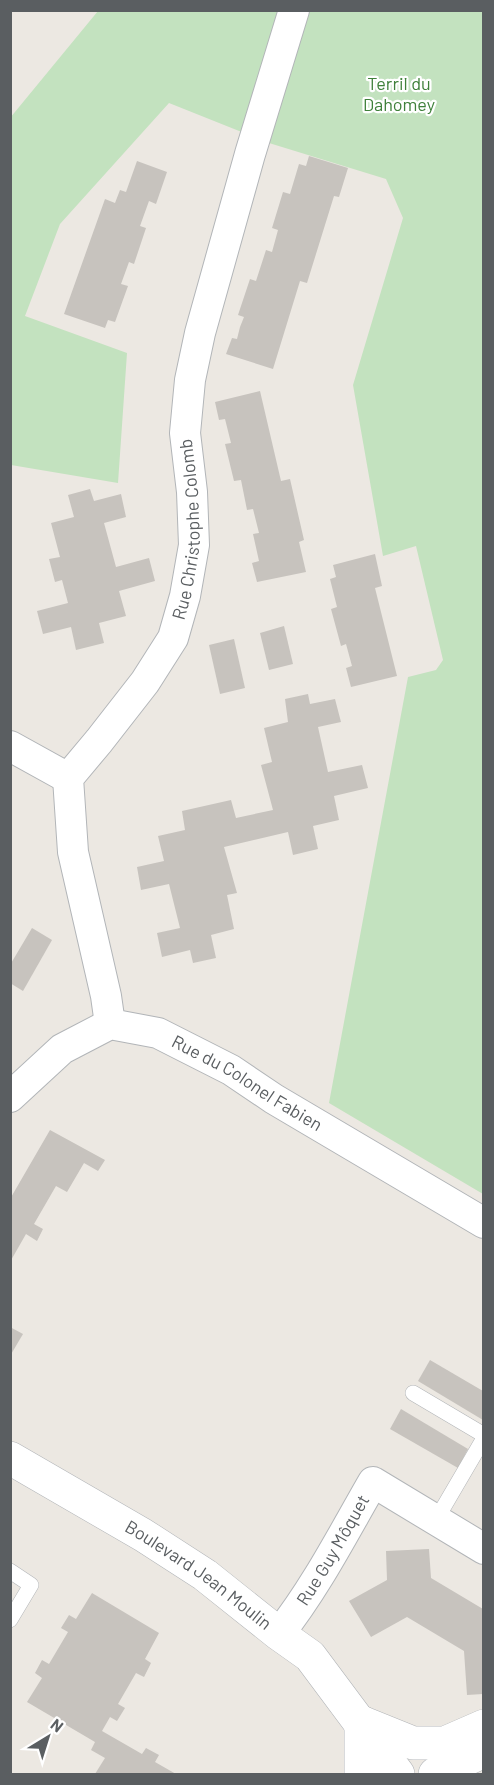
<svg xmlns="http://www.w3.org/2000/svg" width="494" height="1785" viewBox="0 0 494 1785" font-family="Barlow,sans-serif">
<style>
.green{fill:#c3e2bf}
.building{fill:#c7c3be}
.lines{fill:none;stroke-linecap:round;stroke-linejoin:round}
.service-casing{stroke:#b2b5b8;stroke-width:16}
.minor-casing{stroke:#b2b5b8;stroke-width:32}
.tertiary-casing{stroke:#b2b5b8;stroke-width:34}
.secondary-casing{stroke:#b1b5b8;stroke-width:34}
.service{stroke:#fff;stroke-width:15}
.minor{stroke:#fff;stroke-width:30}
.tertiary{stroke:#fff;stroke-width:33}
.secondary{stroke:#fff;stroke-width:33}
.labels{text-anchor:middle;stroke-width:4.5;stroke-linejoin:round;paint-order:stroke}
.park-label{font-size:18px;fill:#3f803a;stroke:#fff}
.street-label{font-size:18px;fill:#5a5e61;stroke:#fff}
</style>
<rect width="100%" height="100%" fill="#ece8e2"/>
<polygon class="green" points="98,11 483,11 483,1194 329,1103 408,677 436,670 443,660 416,546 383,556 353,385 403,218 386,179 269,143 169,103 60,224 25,316 127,353 118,483 11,465 10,118"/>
<g class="building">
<polygon points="309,156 348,168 339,197 334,196 307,283 300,281 273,369 226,354 232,338 237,339 240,327 244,317 238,315 250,279 256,281 266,250 272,252 278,230 272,228 283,192 290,194 299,164 306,166"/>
<polygon points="137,161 167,172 156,204 149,201 140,226 146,228 134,264 129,262 121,284 128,286 115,322 108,320 105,328 64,314 105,199 115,203 120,190 126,192"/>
<polygon points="260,391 281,481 290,479 304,540 299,542 306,572 257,582 252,563 259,561 253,534 259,533 253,509 247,510 241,480 234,481 225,444 231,443 225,419 219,420 215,402"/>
<polygon points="90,489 94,501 121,494 126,517 104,523 116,567 149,558 155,581 119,591 126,616 99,623 104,643 76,650 71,627 43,634 37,611 68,603 62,580 55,582 49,559 60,557 51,523 74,517 68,495"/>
<polygon points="375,554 382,586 375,588 397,676 351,687 346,668 352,666 346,644 341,646 331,609 337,607 330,579 336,577 333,565"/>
<polygon points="284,626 293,664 269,670 260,633"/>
<polygon points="234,639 245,688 220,694 209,645"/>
<polygon points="308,694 310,704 335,699 341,722 318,727 328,772 362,765 368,788 334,796 339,820 313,826 318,849 293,855 288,832 224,847 237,893 227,895 234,929 211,935 216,958 193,963 190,950 162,957 157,933 180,928 169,884 141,890 137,867 164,861 158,836 185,830 182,811 231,800 236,818 273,810 261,765 272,762 264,728 288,722 285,699"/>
<polygon points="32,928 52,940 23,991 10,983 10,965"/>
<polygon points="50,1130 105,1160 98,1171 84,1163 67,1192 56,1186 34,1224 43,1229 37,1241 26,1234 10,1262 10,1199"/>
<polygon points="10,1327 23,1334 10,1356"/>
<polygon points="430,1360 483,1391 483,1420 418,1381"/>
<polygon points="401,1409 468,1449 458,1468 390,1429"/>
<polygon points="429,1549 431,1578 483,1609 483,1694 467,1695 464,1651 407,1617 371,1637 349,1601 387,1580 386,1551"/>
<polygon points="92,1593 159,1633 145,1659 151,1663 144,1677 136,1673 118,1704 125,1708 117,1721 110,1717 102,1731 142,1754 146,1748 159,1755 155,1762 176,1774 95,1774 105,1758 91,1750 95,1742 27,1702 42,1678 35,1673 42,1660 49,1664 68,1632 61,1628 69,1615 76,1619"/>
</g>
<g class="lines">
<defs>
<g id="service">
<polyline points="413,1393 484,1435"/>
<polyline points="436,1520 484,1438"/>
<polyline points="10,1571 31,1585 10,1620"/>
</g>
<g id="minor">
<polyline points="10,746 68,778"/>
<path id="s1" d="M110,1024l-4,-28 -33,-144 -5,-74 31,-37 46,-59 28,-44 12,-42 9,-51 -2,-53 -7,-59 5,-53 10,-47 50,-179 44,-144"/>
<path id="s2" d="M10,1097l52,-48 48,-25 48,9 73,37 43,29 210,124"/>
<path id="s3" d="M279,1634c37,-47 64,-100 94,-152l111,67"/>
</g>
<g id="tertiary">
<path id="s4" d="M10,1458l133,77 62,40 74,59 31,22 88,118"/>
<polyline points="361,1722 413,1743 445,1743 484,1726"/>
<polyline points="361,1722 361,1774"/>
</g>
<polyline id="secondary" points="435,1774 484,1751"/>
</defs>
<use href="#service" class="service-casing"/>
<use href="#minor" class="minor-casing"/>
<use href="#tertiary" class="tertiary-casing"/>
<use href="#secondary" class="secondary-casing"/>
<use href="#service" class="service"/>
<use href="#minor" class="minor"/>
<use href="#tertiary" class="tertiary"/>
<use href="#secondary" class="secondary"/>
</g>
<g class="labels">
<g class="park-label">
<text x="399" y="90">Terril du<tspan x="399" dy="21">Dahomey</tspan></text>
</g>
<g class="street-label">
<text dy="6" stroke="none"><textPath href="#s1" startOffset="536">Rue Christophe Colomb</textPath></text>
<text dy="6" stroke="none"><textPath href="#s2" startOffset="276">Rue du Colonel Fabien</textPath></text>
<text dy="6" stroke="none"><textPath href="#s3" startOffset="100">Rue Guy Môquet</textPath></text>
<text dy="6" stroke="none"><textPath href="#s4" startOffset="222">Boulevard Jean Moulin</textPath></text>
</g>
</g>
<rect width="494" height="1785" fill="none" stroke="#5a5e61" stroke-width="24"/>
<g transform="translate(48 1737) rotate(38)" stroke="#ffffff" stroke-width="4.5" paint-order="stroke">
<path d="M0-4.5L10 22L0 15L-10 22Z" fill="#5a5e61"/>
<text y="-9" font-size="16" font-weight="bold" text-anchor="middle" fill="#5a5e61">N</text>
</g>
</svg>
